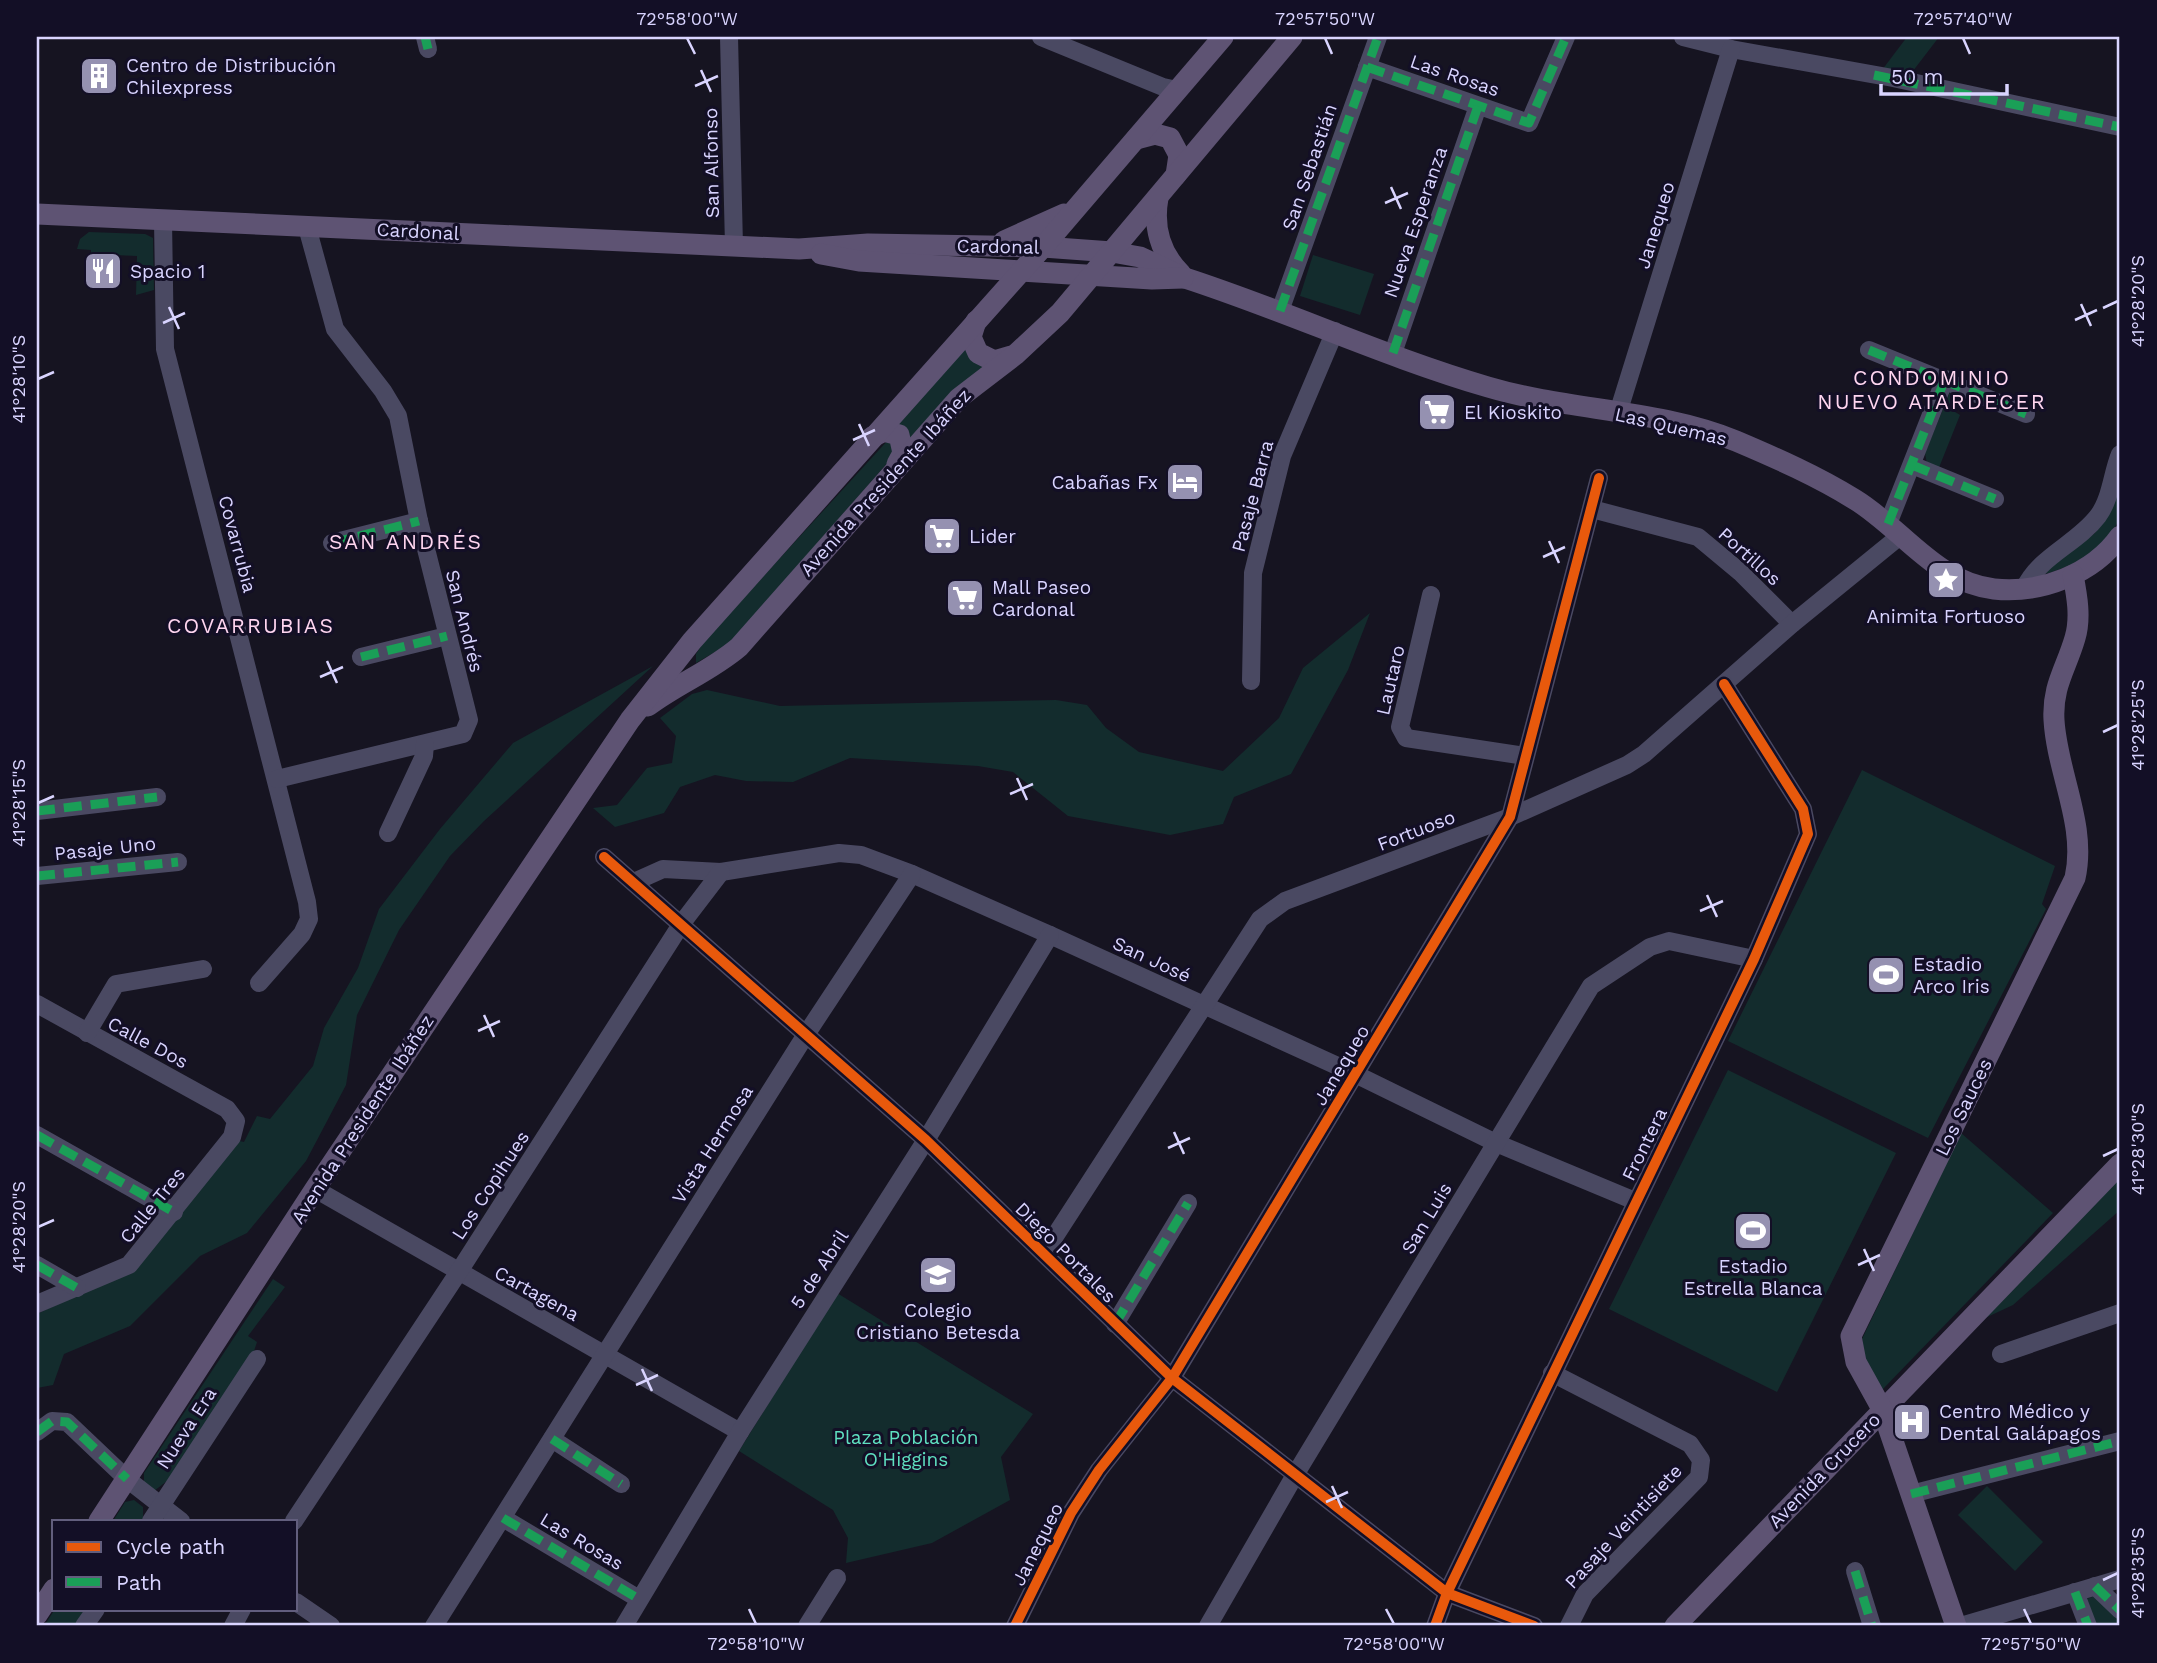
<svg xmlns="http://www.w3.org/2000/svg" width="2157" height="1663" viewBox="0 0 2157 1663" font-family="'Work Sans',sans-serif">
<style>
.green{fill:#132c2d}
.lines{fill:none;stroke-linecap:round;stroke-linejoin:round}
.minor{stroke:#4a4962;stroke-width:18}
.major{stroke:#5e5373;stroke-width:21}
.quiet{stroke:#1a9f57;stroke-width:9;stroke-dasharray:18 9;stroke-linecap:butt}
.cycleway-casing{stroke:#130f26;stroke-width:15}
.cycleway{stroke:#e8590c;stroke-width:10}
.ticks{fill:none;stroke:#d9d4ff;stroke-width:2.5}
.labels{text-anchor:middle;stroke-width:6;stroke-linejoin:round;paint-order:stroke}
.poi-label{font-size:19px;fill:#d9d4ff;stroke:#130f26;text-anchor:start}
.street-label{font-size:19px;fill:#d9d4ff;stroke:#130f26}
.park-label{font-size:19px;fill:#5fe0c0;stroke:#130f26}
.neighbourhood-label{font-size:21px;letter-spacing:2px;fill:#ffd6f0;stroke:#130f26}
.neatline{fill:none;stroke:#d9d4ff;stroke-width:2.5}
.ticks-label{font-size:18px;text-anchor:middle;fill:#d9d4ff}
</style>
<rect width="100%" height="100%" fill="#161421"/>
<g class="green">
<polygon points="1907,37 1939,37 1906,80 1879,74"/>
<polygon points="89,232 145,234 153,238 154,290 136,295 137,256 91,254 91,250 77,249 80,239"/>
<polygon points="1313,255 1374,274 1360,315 1300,296"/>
<polygon points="962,346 984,368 910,439 893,422"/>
<polygon points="1950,392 1963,394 1955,412 1960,415 1938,470 1927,464 1925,453"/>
<polygon points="889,439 897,452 738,634 727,645 696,663 696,654 705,640"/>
<path d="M2120,477c0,11 3,27 0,38 -9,33 -46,51 -75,59l15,-19 34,-21 16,-21z"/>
<polygon points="1370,613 1348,670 1291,774 1234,797 1223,824 1170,835 1068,816 1013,772 978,766 850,758 793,782 746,781 715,775 680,787 664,813 615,827 593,808 617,805 647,768 672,763 676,736 660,718 692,694 707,690 780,706 1056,700 1087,705 1106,728 1139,752 1223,771 1279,718 1303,668"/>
<polygon points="653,666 484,821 450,856 399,930 357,1015 346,1085 306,1161 247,1233 200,1256 130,1326 64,1354 53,1385 37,1388 37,1314 129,1270 235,1140 244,1142 257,1116 270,1119 313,1066 324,1028 358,968 379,909 440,829 513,743"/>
<polygon points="1862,770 2055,866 2042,904 2046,909 1928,1138 1728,1041"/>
<polygon points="1728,1070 1896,1153 1777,1392 1609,1309"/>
<polygon points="1961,1133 2053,1213 1882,1390 1865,1360 1862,1339"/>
<polygon points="2120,1170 2120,1210 2013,1305 1968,1326"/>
<polygon points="273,1279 285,1287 248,1336 257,1342 253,1354 167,1481 154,1491 144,1482 144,1473"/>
<polygon points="837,1293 1033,1414 1001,1457 1010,1500 932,1543 846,1563 848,1538 833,1510 739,1451"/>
<polygon points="1987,1486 2043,1542 2015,1571 1958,1515"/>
<polygon points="134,1500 143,1507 143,1521 113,1521 125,1502"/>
<polygon points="2098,1595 2120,1616 2120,1626 2093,1626 2083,1600"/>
<polygon points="55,1609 89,1609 77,1626 44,1626"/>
</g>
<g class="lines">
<g class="minor">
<polyline points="425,37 428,49"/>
<polyline points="729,37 734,246"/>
<polyline points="1041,37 1163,87 1177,90"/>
<polyline points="1683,37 1731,49 1893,78 2120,127"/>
<polyline points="1367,67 1529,123 1566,37"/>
<polyline points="163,220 165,349 307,902 309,919 302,934 259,983"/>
<polyline points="1280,311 1378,37"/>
<polyline points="1869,350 2026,414"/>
<polyline points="1393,353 1478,106"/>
<polyline points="1618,413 1731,49"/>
<polyline points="1912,465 1995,499"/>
<polyline points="1592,509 1698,537 1740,572 1792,624"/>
<polyline points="1888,524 1945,379"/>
<polyline points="332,543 419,521"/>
<path d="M2024,589c15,-33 53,-45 74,-73 13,-17 14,-43 22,-62"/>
<polyline points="1431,595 1400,727 1406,738 1525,756"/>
<polyline points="361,657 447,636"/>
<polyline points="1251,681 1253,573 1282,456 1335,331"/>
<polyline points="277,779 463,734 469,720 419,521 398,416 383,391 335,329 307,227"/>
<polyline points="37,811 157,797"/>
<polyline points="388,833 424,756 425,744"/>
<polyline points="604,857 926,1140 1172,1378 1447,1593 1534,1626"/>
<polyline points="37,876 178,862"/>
<polyline points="634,882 663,869 721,872 839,853 861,855 912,874 1050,935 1355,1074 1496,1143 1635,1201"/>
<polyline points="37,1004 227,1109 236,1121 232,1137 129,1265 37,1304"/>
<polyline points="87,1033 116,984 203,969"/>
<polyline points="37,1135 174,1212"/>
<polyline points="315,1189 740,1432"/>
<polyline points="1044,1253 1260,919 1285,901 1510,817 1627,765 1644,754 1792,624 1900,536"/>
<polyline points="37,1265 77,1288"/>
<polyline points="1115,1324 1188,1203"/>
<polyline points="2001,1354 2120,1313"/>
<polyline points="1552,1373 1690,1444 1701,1460 1699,1477 1585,1594 1569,1626"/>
<polyline points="37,1432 52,1421 67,1422 127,1479 181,1521"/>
<polyline points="552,1439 621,1484"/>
<polyline points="1911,1494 2120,1441"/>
<polyline points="503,1518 639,1599"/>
<polyline points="151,1521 257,1359"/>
<polyline points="294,1521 458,1273 682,923 721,872"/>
<polyline points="1855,1571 1872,1626"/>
<polyline points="2095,1586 2120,1610"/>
<polyline points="2075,1592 2088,1626"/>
<polyline points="296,1602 331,1626"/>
<polyline points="84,1626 96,1609"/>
<polyline points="233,1626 242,1609"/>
<polyline points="434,1626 805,1036 912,874"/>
<polyline points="624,1626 740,1432 926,1140 1050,935"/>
<polyline points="807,1626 837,1578"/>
<polyline points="1015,1626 1071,1513 1099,1470 1172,1378 1510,817 1599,478"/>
<polyline points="1208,1626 1295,1475 1591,986 1650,947 1669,941 1754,959"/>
<polyline points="1435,1626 1447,1593 1754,959 1808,834 1803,809 1724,684"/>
<polyline points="1961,1626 2120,1579"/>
</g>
<g class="major">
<polyline points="1136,139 1155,134 1170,138 1179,155 1176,175"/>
<path d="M1158,198c-5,28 2,55 23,76"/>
<path d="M37,214l762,35 69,-5 175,3 69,5 28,5 45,21c102,33 200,79 303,109 81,24 170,22 248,54 40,17 81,35 118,58 48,29 81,83 140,90 47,5 99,-15 126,-53"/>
<polyline points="1004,241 1064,214"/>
<polyline points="821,254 859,261 1152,279 1183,278"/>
<polyline points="976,321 971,337 978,353 994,361 1011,356"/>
<polyline points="872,437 884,431 899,435 903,453 897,464"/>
<path d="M648,706c29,-22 63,-35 91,-59l220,-249 56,-43 45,-42 232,-276"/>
<polyline points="99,1521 315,1189 630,720 692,641 1043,247 1223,37"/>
<polyline points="37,1615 54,1589"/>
<polyline points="1675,1626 2120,1164"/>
<path d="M1956,1626l-74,-217 -26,-47 -5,-26 224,-458c12,-53 -18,-105 -21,-158 -2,-34 12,-51 21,-82 6,-20 2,-42 -2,-63"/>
</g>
<g class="quiet">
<polyline points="425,37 428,49"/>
<polyline points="1367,67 1529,123 1566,37"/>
<polyline points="1874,75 2120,127"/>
<polyline points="1280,311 1378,37"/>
<polyline points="1869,350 2026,414"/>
<polyline points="1393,353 1478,106"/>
<polyline points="1912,465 1995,499"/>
<polyline points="1888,524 1945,379"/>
<polyline points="332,543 419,521"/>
<polyline points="361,657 447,636"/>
<polyline points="37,811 157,797"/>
<polyline points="37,876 178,862"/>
<polyline points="37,1135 174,1212"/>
<polyline points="37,1265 77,1288"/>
<polyline points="1115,1324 1188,1203"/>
<polyline points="37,1432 52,1421 67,1422 127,1479"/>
<polyline points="552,1439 621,1484"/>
<polyline points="1911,1494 2120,1441"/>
<polyline points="503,1518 639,1599"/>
<polyline points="1855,1571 1872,1626"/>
<polyline points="2095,1586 2120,1610"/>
<polyline points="2075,1592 2088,1626"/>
</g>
<defs>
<g id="cycleway">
<polyline points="604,857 926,1140 1172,1378 1447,1593 1534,1626"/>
<polyline points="1015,1626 1071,1513 1099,1470 1172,1378 1510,817 1599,478"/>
<polyline points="1435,1626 1447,1593 1754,959 1808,834 1803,809 1724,684"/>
</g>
</defs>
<use href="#cycleway" class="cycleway-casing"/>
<use href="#cycleway" class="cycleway"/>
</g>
<path class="ticks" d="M687,38l8,16M1325,38l7,16M1963,38l7,16M701,70l10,22M695,86l23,-10M1391,187l10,22M1385,203l23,-10M2081,304l10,22M169,307l10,22M2103,308l15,-7M2075,320l22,-10M163,323l22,-10M38,379l16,-7M859,424l10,22M853,440l22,-10M1549,541l10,22M1543,557l22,-10M327,661l10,22M320,677l23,-10M2103,732l15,-7M1017,778l10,22M1010,794l23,-10M38,803l16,-7M1707,895l10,22M1700,911l23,-10M484,1015l10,22M478,1031l22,-10M1174,1132l10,22M1168,1148l22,-10M2103,1156l15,-7M38,1227l16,-7M1864,1249l10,22M1858,1265l22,-10M642,1369l10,22M636,1385l22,-10M1332,1486l10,22M1326,1502l22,-10M2103,1580l15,-7M749,1609l7,15M1386,1609l8,15M2024,1609l7,15"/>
<defs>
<symbol id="building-square" viewBox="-11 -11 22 22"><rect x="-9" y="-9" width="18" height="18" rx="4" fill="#9591b1" stroke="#130f26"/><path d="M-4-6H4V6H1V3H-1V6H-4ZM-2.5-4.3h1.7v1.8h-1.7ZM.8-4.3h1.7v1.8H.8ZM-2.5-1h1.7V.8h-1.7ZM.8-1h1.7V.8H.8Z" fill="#fff"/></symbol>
<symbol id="restaurant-square" viewBox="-11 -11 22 22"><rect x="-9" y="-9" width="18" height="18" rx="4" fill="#9591b1" stroke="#130f26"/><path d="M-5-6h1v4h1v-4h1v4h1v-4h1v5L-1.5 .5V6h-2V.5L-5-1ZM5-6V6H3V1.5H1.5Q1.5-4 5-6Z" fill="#fff"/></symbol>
<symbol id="supermarket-square" viewBox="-11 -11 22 22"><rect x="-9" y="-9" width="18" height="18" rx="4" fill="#9591b1" stroke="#130f26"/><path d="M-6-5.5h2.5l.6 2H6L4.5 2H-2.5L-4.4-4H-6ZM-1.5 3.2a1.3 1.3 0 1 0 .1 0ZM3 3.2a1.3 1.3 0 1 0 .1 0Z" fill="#fff"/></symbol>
<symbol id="hotel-square" viewBox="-11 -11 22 22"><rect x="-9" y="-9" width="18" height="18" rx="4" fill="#9591b1" stroke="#130f26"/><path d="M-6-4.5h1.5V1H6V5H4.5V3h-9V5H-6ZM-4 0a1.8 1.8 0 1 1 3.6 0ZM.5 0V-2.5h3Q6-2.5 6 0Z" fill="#fff"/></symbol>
<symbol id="sight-square" viewBox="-11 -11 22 22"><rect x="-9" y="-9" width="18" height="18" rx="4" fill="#9591b1" stroke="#130f26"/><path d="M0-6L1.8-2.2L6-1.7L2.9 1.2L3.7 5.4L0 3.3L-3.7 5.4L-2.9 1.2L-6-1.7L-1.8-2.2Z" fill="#fff"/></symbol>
<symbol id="stadium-square" viewBox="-11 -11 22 22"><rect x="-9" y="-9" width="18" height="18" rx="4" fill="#9591b1" stroke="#130f26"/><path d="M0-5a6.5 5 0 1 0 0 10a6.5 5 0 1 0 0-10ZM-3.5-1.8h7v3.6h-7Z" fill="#fff"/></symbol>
<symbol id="school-square" viewBox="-11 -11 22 22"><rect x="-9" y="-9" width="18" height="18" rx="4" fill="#9591b1" stroke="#130f26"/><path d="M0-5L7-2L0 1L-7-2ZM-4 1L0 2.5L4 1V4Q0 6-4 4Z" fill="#fff"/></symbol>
<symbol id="hospital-square" viewBox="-11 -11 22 22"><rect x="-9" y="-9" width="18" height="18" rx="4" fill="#9591b1" stroke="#130f26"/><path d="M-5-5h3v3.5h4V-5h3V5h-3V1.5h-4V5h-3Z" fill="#fff"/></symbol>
</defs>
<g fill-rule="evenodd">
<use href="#building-square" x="77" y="54" width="44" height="44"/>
<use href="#restaurant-square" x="81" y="249" width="44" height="44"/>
<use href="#supermarket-square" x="1415" y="390" width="44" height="44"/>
<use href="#hotel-square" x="1163" y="460" width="44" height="44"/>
<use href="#supermarket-square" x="920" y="514" width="44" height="44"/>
<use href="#sight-square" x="1924" y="558" width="44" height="44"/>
<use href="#supermarket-square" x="943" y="576" width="44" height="44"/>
<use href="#stadium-square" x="1864" y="953" width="44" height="44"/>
<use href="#stadium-square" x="1731" y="1209" width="44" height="44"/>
<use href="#school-square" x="916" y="1253" width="44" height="44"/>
<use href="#hospital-square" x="1890" y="1400" width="44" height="44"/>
</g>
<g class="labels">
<g class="poi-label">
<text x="126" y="72">Centro de Distribución<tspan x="126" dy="22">Chilexpress</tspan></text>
<text x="130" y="278">Spacio 1</text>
<text x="1464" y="419">El Kioskito</text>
<text x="1158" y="489" text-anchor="end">Cabañas Fx</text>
<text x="969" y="543">Lider</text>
<text x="992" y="594">Mall Paseo<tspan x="992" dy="22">Cardonal</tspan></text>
<text x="1946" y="623" text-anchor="middle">Animita Fortuoso</text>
<text x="1913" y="971">Estadio<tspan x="1913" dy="22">Arco Iris</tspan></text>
<text x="1753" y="1273" text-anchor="middle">Estadio<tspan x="1753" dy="22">Estrella Blanca</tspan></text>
<text x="938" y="1317" text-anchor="middle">Colegio<tspan x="938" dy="22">Cristiano Betesda</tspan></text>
<text x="1939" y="1418">Centro Médico y<tspan x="1939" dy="22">Dental Galápagos</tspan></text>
</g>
<g class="street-label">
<text transform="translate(1455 75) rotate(19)" y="7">Las Rosas</text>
<text transform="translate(711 163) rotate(-91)" y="7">San Alfonso</text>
<text transform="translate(1309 167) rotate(-71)" y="7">San Sebastián</text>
<text transform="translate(1415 222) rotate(-71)" y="7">Nueva Esperanza</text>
<text transform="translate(1655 225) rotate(-73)" y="7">Janequeo</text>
<text transform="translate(418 231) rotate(3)" y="7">Cardonal</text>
<text transform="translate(998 246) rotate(1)" y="7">Cardonal</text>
<text transform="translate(1671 426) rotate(13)" y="7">Las Quemas</text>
<text transform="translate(885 482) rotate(-48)" y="7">Avenida Presidente Ibáñez</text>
<text transform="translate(1252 496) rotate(-75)" y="7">Pasaje Barra</text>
<text transform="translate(238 544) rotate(75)" y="7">Covarrubia</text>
<text transform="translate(1750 556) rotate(42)" y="7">Portillos</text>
<text transform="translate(465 621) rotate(76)" y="7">San Andrés</text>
<text transform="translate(1390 680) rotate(-77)" y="7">Lautaro</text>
<text transform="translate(1416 830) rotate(-21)" y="7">Fortuoso</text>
<text transform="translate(105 848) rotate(-6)" y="7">Pasaje Uno</text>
<text transform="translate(1152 959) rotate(25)" y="7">San José</text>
<text transform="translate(148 1042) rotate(28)" y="7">Calle Dos</text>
<text transform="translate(1341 1065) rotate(-59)" y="7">Janequeo</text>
<text transform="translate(1963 1107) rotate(-64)" y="7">Los Sauces</text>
<text transform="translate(362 1119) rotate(-57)" y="7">Avenida Presidente Ibáñez</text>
<text transform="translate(712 1144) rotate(-58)" y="7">Vista Hermosa</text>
<text transform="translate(1644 1144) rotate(-64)" y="7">Frontera</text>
<text transform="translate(490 1185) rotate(-57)" y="7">Los Copihues</text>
<text transform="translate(152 1205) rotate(-51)" y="7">Calle Tres</text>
<text transform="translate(1426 1218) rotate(-59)" y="7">San Luis</text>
<text transform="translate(1066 1252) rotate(45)" y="7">Diego Portales</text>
<text transform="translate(819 1269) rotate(-57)" y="7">5 de Abril</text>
<text transform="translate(537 1293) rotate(29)" y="7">Cartagena</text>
<text transform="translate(186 1428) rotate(-57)" y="7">Nueva Era</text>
<text transform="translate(1824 1470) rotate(-46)" y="7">Avenida Crucero</text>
<text transform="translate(1623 1526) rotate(-47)" y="7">Pasaje Veintisiete</text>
<text transform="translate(582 1541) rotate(31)" y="7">Las Rosas</text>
<text transform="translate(1037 1544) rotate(-63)" y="7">Janequeo</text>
</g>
<g class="park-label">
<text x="906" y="1444">Plaza Población<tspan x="906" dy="22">O'Higgins</tspan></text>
</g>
<g class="neighbourhood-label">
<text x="1932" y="385">CONDOMINIO<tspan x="1932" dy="24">NUEVO ATARDECER</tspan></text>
<text x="406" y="549">SAN ANDRÉS</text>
<text x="251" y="633">COVARRUBIAS</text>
</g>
</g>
<rect width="2157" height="1663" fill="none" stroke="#130f26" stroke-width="77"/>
<rect x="52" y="1520" width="245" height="91" fill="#130f26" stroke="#625e7d" stroke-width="2"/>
<rect x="66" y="1542" width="35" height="10" fill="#e8590c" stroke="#625e7d" stroke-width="2"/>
<text x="116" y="1554" font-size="21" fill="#d9d4ff">Cycle path</text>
<rect x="66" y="1577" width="35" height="10" fill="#1a9f57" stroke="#625e7d" stroke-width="2"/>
<text x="116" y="1590" font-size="21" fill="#d9d4ff">Path</text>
<path d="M1881 84v10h126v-10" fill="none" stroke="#d9d4ff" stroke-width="3.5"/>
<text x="1891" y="84" font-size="21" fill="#d9d4ff" stroke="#130f26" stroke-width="5" paint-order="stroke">50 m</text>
<rect x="38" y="38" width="2080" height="1586" class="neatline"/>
<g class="ticks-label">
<text x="687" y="25">72°58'00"W</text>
<text x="1325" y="25">72°57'50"W</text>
<text x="1963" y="25">72°57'40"W</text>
<text transform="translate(2138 301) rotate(-90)" y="6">41°28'20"S</text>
<text transform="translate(19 379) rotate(-90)" y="6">41°28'10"S</text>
<text transform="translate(2138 725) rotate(-90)" y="6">41°28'25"S</text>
<text transform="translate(19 803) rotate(-90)" y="6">41°28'15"S</text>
<text transform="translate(2138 1149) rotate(-90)" y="6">41°28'30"S</text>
<text transform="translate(19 1227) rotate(-90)" y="6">41°28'20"S</text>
<text transform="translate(2138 1573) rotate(-90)" y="6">41°28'35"S</text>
<text x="756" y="1650">72°58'10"W</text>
<text x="1394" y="1650">72°58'00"W</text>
<text x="2031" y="1650">72°57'50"W</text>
</g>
</svg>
